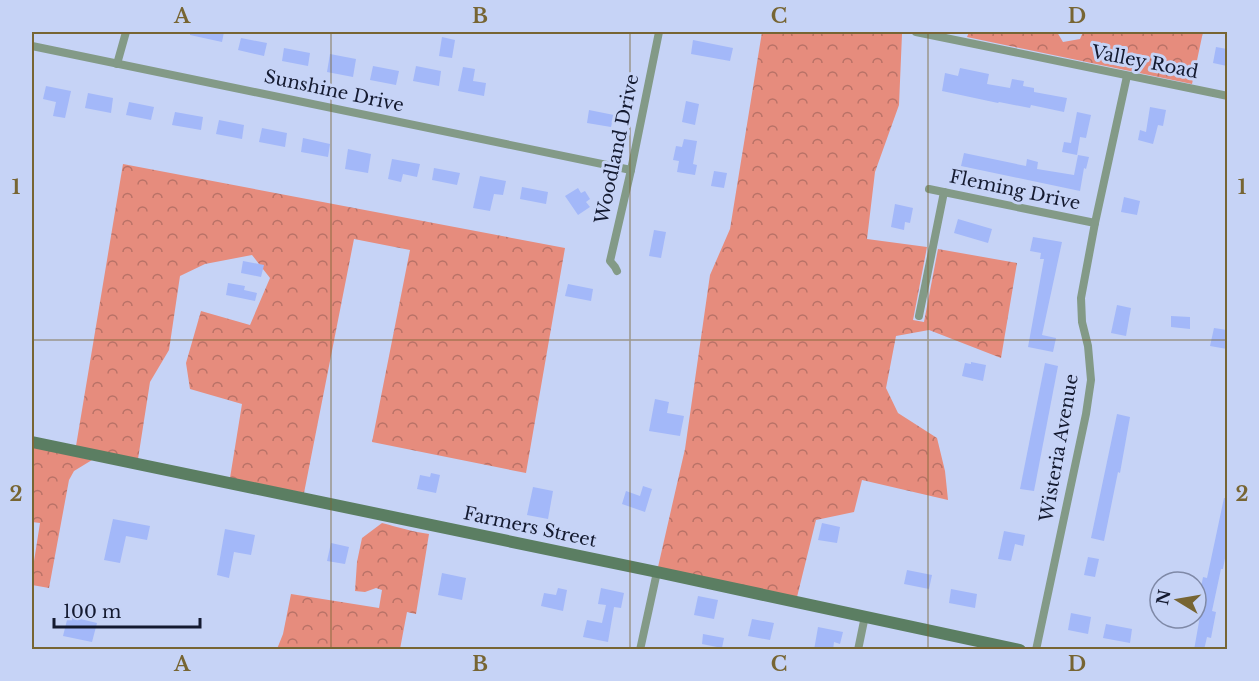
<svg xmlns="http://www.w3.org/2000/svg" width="1259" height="681" viewBox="0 0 1259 681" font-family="'Libre Baskerville',serif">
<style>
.forest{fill:url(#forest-crowns)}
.building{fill:#a3b8f9}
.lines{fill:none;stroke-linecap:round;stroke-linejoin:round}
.street{stroke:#839a87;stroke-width:8}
.secondary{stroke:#5b7e62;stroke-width:12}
.grid{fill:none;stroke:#776533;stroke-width:1.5;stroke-opacity:0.55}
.labels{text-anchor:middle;stroke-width:6;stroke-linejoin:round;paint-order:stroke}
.street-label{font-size:18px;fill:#141a30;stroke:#c6d3f6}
.neatline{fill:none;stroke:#776533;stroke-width:2}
.grid-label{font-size:20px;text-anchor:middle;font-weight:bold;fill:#776533}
</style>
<defs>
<pattern id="forest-crowns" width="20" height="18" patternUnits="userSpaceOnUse" patternTransform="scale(1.5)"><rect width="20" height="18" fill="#e68c7d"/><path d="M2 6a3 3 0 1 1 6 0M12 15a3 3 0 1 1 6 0" fill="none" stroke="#b97267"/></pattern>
</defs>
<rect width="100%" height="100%" fill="#c6d3f6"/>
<g class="forest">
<polygon points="762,32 893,32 902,34 899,105 875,172 867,239 927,247 913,320 924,322 938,249 1017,263 1001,358 929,330 896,336 886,388 898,413 937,438 945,471 948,500 862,480 854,512 816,520 797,597 658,567 685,449 710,275 730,229"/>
<polygon points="969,32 1057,32 1063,42 1080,39 1083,32 1203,32 1192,84 967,37"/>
<polygon points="123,164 565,248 526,473 372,442 410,250 354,239 304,493 230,478 242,404 190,389 186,363 201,311 250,325 270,278 252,255 205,264 180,276 169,350 150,382 138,459 76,446"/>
<polygon points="32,447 92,460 74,471 69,480 49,588 32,585 32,574 40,523 32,522"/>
<path d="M382,523c16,4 31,9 47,11l-13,80 -9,-2 -7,37h-123l6,-15 8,-40 88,14 3,-18 -6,-2 -11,4 -10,-1 2,-29 5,-24z"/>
</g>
<g class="building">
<polygon points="190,32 224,32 222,42 190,35"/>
<polygon points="442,37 455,40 452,58 439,56"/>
<polygon points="241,38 267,43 264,56 238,50"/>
<polygon points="693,40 733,48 730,61 691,54"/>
<polygon points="1216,47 1227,49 1227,66 1213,63"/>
<polygon points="284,48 310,53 308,66 282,61"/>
<polygon points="330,54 356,59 353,77 327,72"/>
<polygon points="373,66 399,71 396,85 370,80"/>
<polygon points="416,66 441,71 439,86 413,81"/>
<polygon points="463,67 475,69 473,81 486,83 484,96 458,91"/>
<polygon points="960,68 989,74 987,84 1010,88 1012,79 1024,81 1023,86 1034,88 1034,92 1067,98 1064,112 1031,105 1030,108 999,102 998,103 942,91 945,73 958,76"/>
<polygon points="46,86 71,91 65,118 53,116 56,102 43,99"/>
<polygon points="88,93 113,98 111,113 85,108"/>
<polygon points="686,101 699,104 695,125 682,122"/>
<polygon points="129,102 154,107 151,120 126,115"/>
<polygon points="1150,107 1166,110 1163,126 1158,125 1153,144 1138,140 1140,130 1146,132"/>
<polygon points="589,110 614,115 611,127 587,123"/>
<polygon points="175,112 203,117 201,130 172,125"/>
<polygon points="1077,112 1091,115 1086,138 1080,137 1077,155 1062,152 1064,142 1071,143"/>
<polygon points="219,120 244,125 242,139 216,134"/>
<polygon points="262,128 287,133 285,147 259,142"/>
<polygon points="303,138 330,144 328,157 301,152"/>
<polygon points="684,139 697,141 693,164 697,165 695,175 677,172 679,161 673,160 676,146 682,147"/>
<polygon points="348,149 371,154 368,173 345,169"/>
<polygon points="964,153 1026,166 1027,159 1038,162 1037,169 1074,175 1078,155 1089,157 1086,169 1084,168 1080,191 961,166"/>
<polygon points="392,159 420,164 417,177 403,174 401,182 388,179"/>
<polygon points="434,168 460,173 457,185 432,180"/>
<polygon points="714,171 727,173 724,188 711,186"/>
<polygon points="480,176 506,181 503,195 494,194 490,211 473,208"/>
<polygon points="522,187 548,192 546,204 520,199"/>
<polygon points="578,188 581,193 585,191 590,199 586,202 590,207 578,215 565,196"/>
<polygon points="1124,197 1140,201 1137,215 1121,212"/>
<polygon points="895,204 913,208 910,223 905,222 904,230 891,227"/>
<polygon points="958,219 992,229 988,243 954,233"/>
<polygon points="654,230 666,232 661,258 649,256"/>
<polygon points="1033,237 1062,242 1042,335 1056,338 1053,352 1028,347 1044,259 1040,259 1041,253 1030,251"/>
<polygon points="243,261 264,265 261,277 241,273"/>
<polygon points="228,283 245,286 244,290 257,293 255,301 226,295"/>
<polygon points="568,284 593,289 591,301 565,296"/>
<polygon points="1117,305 1131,308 1126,336 1111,333"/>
<polygon points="1171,316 1190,317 1190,329 1171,327"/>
<polygon points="1214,328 1227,330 1227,349 1210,346"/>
<polygon points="971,362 986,365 983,381 962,376 965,363 971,364"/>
<polygon points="1045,363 1058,366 1034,491 1020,489"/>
<polygon points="655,399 669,402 667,413 684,416 680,436 649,431"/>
<polygon points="1117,414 1130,417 1120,473 1118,472 1104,541 1091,538"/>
<polygon points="431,473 440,475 436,493 417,489 420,475 430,477"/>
<polygon points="643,486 652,489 645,512 622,504 626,491 640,496"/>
<polygon points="533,487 553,491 548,519 527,515"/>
<polygon points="1224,498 1227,498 1227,547 1223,569 1221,569 1212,611 1216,612 1211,638 1207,637 1204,650 1194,650 1203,599 1199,598 1203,577 1207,578"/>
<polygon points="113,519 150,526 147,540 126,536 120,563 104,560"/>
<polygon points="822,523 840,527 837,543 818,540"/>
<polygon points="225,529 255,535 251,555 234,552 229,578 217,575"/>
<polygon points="1004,531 1025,535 1023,546 1015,544 1011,561 998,559"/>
<polygon points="331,543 349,547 345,564 327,561"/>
<polygon points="1088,557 1099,559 1095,577 1084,575"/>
<polygon points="907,570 932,575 929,589 904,584"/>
<polygon points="442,573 466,578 462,600 438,595"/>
<polygon points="558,588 567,590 563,611 541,606 544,593 556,595"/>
<polygon points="601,588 624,593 621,608 614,607 608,642 583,637 587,620 602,623 606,605 598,604"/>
<polygon points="951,589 977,594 975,608 949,603"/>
<polygon points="698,596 718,600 714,619 694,615"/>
<polygon points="1071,613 1091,617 1088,634 1068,630"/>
<polygon points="68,616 97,623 92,642 63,636"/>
<polygon points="752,619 774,623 770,640 748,636"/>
<polygon points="1106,624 1132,629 1130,643 1103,638"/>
<polygon points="818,627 843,632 840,644 834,642 833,650 814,650"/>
<polygon points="703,634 724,638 722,648 702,644"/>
</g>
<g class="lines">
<g class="street">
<polyline points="916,32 1228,96"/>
<polyline points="32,46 631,170"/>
<polyline points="117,64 126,32"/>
<polyline points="929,189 1095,223"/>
<polyline points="617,271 615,267 610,261 631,170 659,32"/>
<polyline points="919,316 944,192"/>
<polyline points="640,650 657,572"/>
<polyline points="858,650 865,616"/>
<polyline points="1036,650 1086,414 1091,380 1088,346 1082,322 1081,298 1095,223 1127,76"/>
</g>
<polyline class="secondary" points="32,442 657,572 1020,650"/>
</g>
<path class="grid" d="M331,32v618M630,32v618M928,32v618M32,340h1196"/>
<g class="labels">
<g class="street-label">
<text transform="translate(1145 62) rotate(11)" y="6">Valley Road</text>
<text transform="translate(334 91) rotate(12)" y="6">Sunshine Drive</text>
<text transform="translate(617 149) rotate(-78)" y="6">Woodland Drive</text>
<text transform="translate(1015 190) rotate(12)" y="6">Fleming Drive</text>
<text transform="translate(1059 448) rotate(-80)" y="6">Wisteria Avenue</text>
<text transform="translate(530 527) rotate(12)" y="6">Farmers Street</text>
</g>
</g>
<rect width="1259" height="681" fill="none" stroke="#c6d3f6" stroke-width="66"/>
<g transform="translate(1178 600) rotate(281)"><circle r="28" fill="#c6d3f6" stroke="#7f89a7" stroke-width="1.5"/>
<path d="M0-4.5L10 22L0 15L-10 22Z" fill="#776533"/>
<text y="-9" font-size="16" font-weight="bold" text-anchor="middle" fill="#141a30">N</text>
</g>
<path d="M54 618v9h146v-9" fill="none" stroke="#141a30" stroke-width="3"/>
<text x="63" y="618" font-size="18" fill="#141a30" stroke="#c6d3f6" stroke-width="4.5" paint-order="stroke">100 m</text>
<rect x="33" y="33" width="1193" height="615" class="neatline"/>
<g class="grid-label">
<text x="182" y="23">A</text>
<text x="480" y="23">B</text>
<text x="779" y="23">C</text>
<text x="1077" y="23">D</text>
<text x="16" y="194">1</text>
<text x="1242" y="194">1</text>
<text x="16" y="501">2</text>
<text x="1242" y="501">2</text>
<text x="182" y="671">A</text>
<text x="480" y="671">B</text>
<text x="779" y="671">C</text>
<text x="1077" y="671">D</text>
</g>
</svg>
